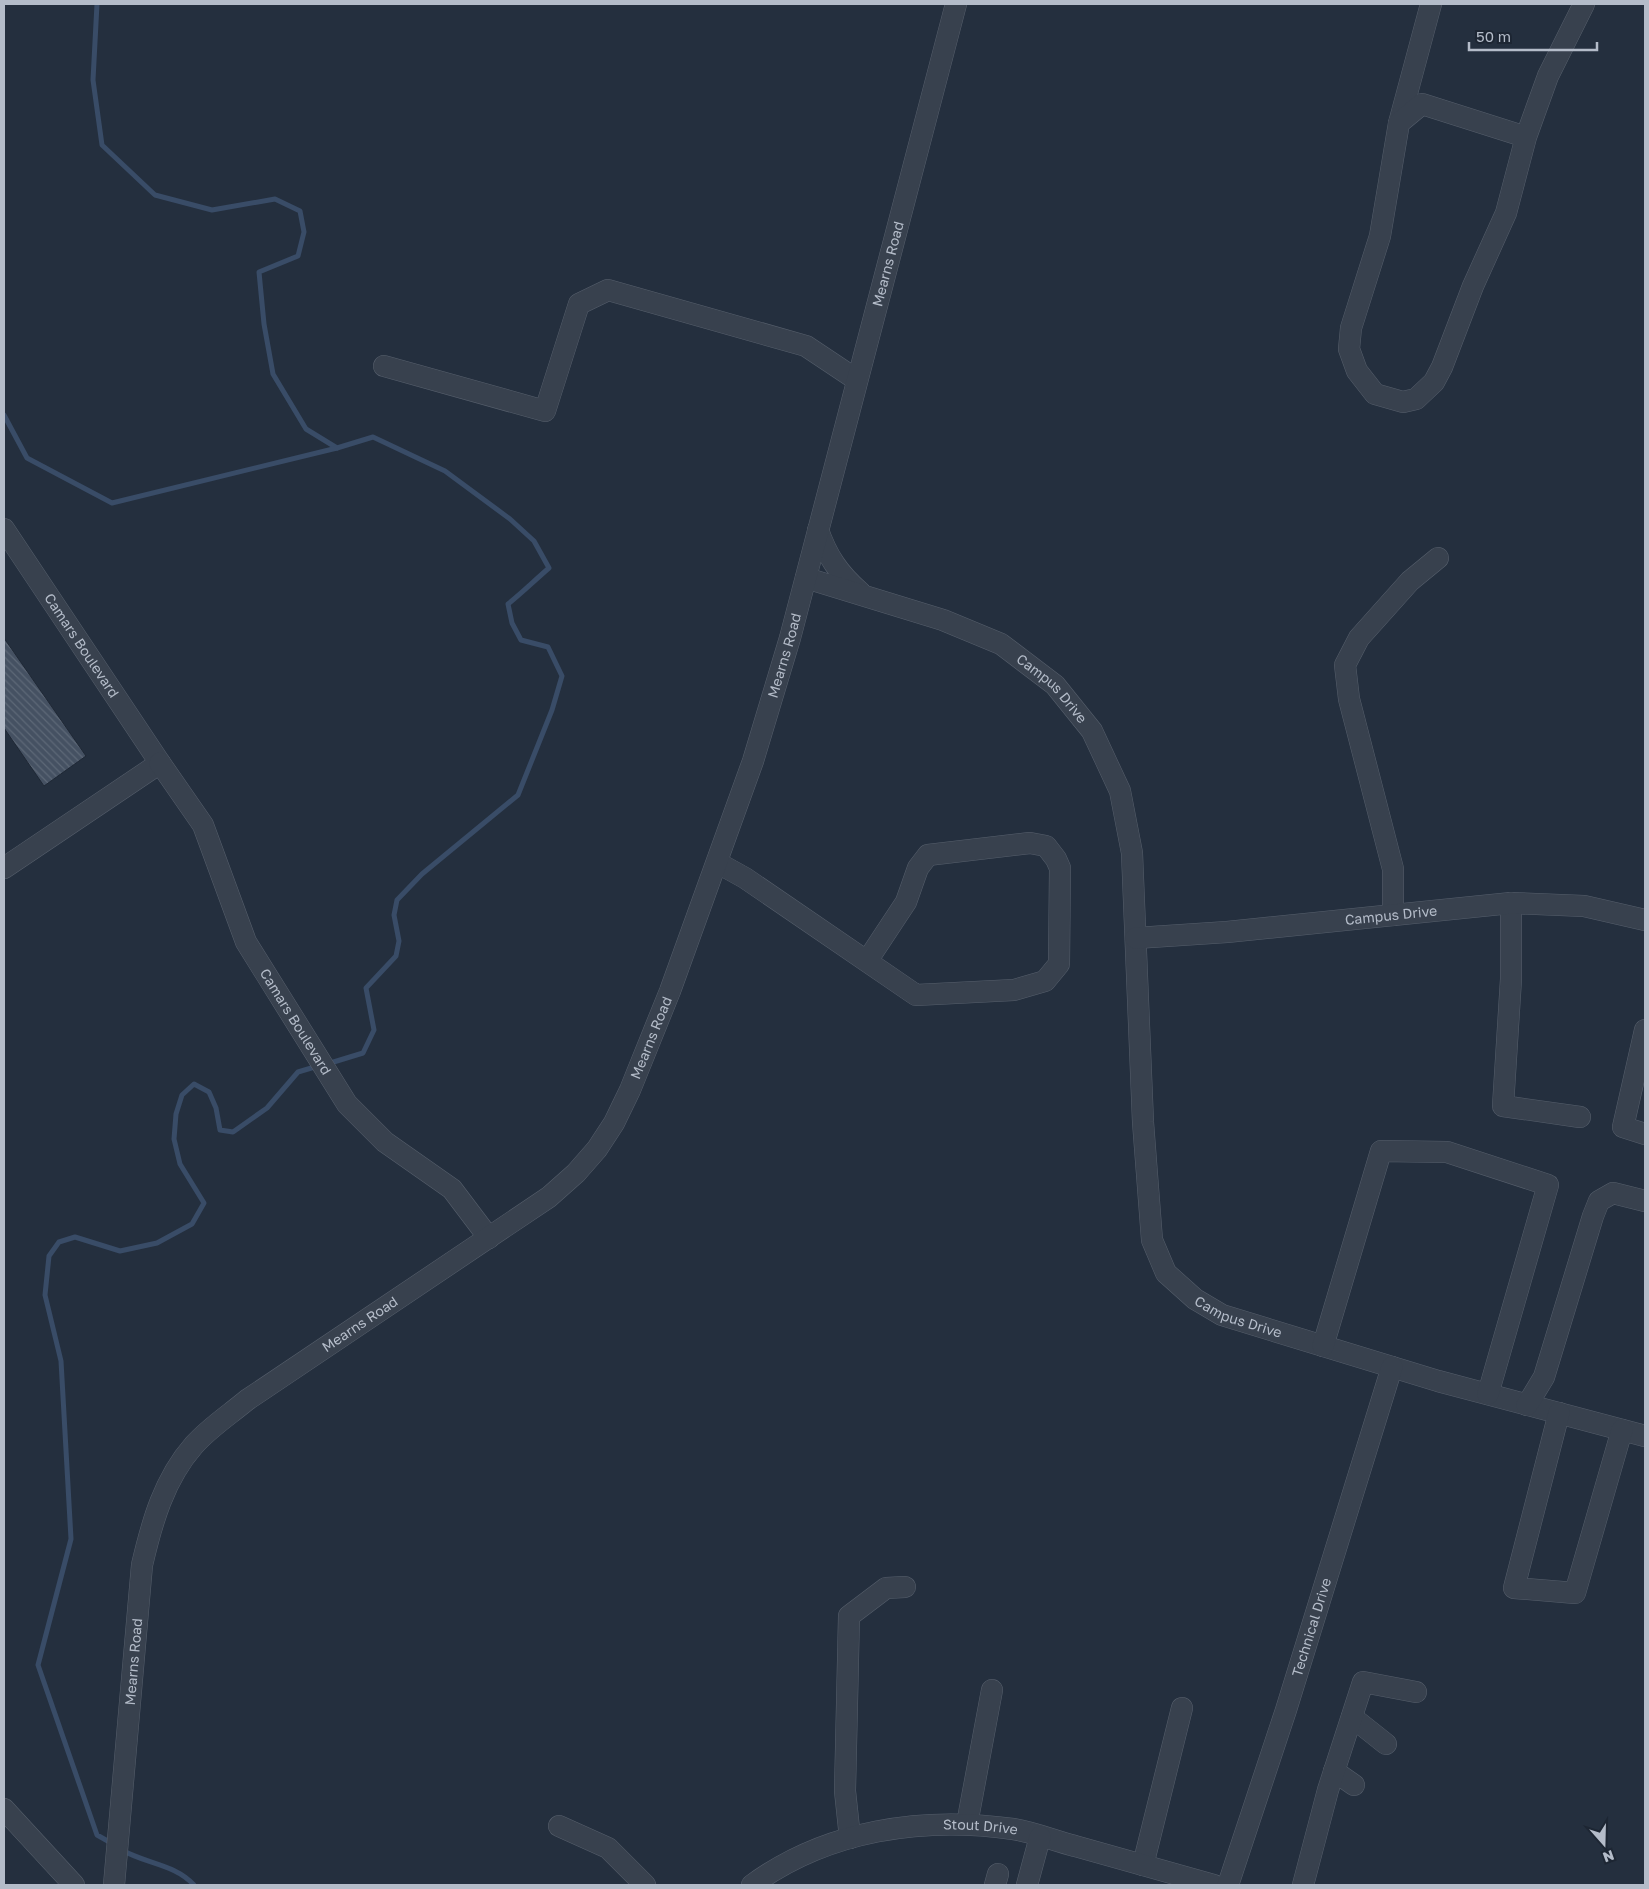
<svg xmlns="http://www.w3.org/2000/svg" width="1649" height="1889" viewBox="0 0 1649 1889" font-family="'Golos Text',sans-serif">
<style>
.lines{fill:none;stroke-linecap:round;stroke-linejoin:round}
.stream{stroke:#394c67;stroke-width:5}
.building{fill:url(#building-back-hatch);stroke:#1f2835}
.minor-casing{stroke:#565f6c;stroke-width:22}
.minor{stroke:#38414e;stroke-width:21}
.labels{text-anchor:middle;stroke-width:5;stroke-linejoin:round;paint-order:stroke}
.street-label{font-size:14px;fill:#b4bcc9;stroke:#1d2633}
</style>
<defs>
<pattern id="building-back-hatch" width="6" height="6" patternUnits="userSpaceOnUse" patternTransform="scale(1.25)"><rect width="6" height="6" fill="#455162"/><path d="M-1 5l2 2M0 0l6 6M5-1l2 2" fill="none" stroke="#5d6877"/></pattern>
</defs>
<rect width="100%" height="100%" fill="#242f3e"/>
<g class="lines">
<g class="stream">
<polyline points="97,4 93,80 102,145 155,195 212,210 275,199 300,211 304,232 298,256 259,272 264,324 273,374 306,429 337,448"/>
<path d="M4,415l23,43 85,45 225,-55 36,-11 72,34 65,48 24,22 15,27c-14,12 -26,24 -41,36l4,19 9,17 27,7 14,29 -10,34 -34,85 -96,79 -25,26 -3,15 5,26 -3,15 -30,32 8,42 -11,23 -36,11"/>
<polyline points="113,1844 97,1835 38,1665 71,1539 61,1361 45,1295 49,1256 59,1242 75,1237 120,1251 157,1243 192,1224 204,1203 180,1164 174,1139 176,1114 182,1095 194,1084 209,1092 216,1108 220,1130 233,1132 267,1108 298,1072 318,1066"/>
<path d="M122,1850c24,14 53,14 72,35"/>
</g>
</g>
<polygon class="building" points="4,638 86,756 44,786 4,728"/>
<g class="lines">
<defs>
<g id="minor">
<polyline points="1399,123 1431,4"/>
<polyline points="1526,137 1422,104 1399,123 1380,236 1351,328 1349,349 1357,371 1375,394 1403,402 1416,399 1434,382 1442,367 1473,286 1506,213 1526,137 1548,76 1584,4"/>
<polyline points="384,366 545,411 579,304 608,290 806,346 857,380"/>
<path id="s1" d="M4,529l156,234 -156,105"/>
<path d="M818,530c9,26 21,44 42,62"/>
<path id="s2" d="M806,578l137,42 58,24 54,41 37,46 28,60 12,62 11,269 9,118 14,33 29,26 27,16 216,66 207,55"/>
<path id="s3" d="M160,763l43,62 43,117 101,162 38,38 67,47 37,49"/>
<polyline points="718,863 745,878 916,995 1014,990 1045,981 1059,964 1060,868 1056,859 1046,846 1030,843 928,855 918,868 906,902 867,961"/>
<polyline points="1511,903 1511,979 1503,1106 1580,1117"/>
<polyline points="1393,915 1393,869 1349,699 1345,665 1359,638 1410,581 1438,558"/>
<path id="s4" d="M1136,938l91,-6 284,-29 73,3 61,14"/>
<polyline points="1645,1030 1623,1127 1645,1134"/>
<polyline points="1323,1346 1381,1151 1447,1152 1548,1185 1488,1394"/>
<polyline points="1527,1405 1544,1377 1593,1216 1599,1201 1613,1193 1645,1201"/>
<polyline points="1559,1413 1514,1588 1575,1593 1622,1430"/>
<polyline points="1352,1717 1386,1744"/>
<polyline points="1334,1771 1354,1785"/>
<polyline points="4,1809 74,1885"/>
<polyline points="967,1824 992,1690"/>
<polyline points="559,1826 608,1848 645,1885"/>
<polyline points="850,1838 845,1791 849,1616 886,1588 905,1587"/>
<polyline points="1143,1865 1182,1708"/>
<path id="s5" d="M114,1885l28,-320c10,-43 22,-86 52,-120 15,-17 35,-30 53,-45l302,-203 27,-24 21,-24 17,-26 16,-33 40,-99 83,-230 37,-123 166,-634"/>
<path id="s6" d="M752,1885c75,-55 171,-69 261,-56 20,3 42,12 62,17 46,13 93,26 139,39"/>
<polyline points="995,1885 998,1874"/>
<polyline points="1027,1885 1040,1837"/>
<path id="s7" d="M1228,1885l58,-175 106,-343"/>
<polyline points="1303,1885 1328,1790 1363,1682 1416,1692"/>
</g>
</defs>
<use href="#minor" class="minor-casing"/>
<use href="#minor" class="minor"/>
</g>
<g class="labels">
<g class="street-label">
<text dy="5" stroke="none"><textPath href="#s5" startOffset="1889">Mearns Road</textPath></text>
<text dy="5" stroke="none"><textPath href="#s1" startOffset="140">Camars Boulevard</textPath></text>
<text dy="5" stroke="none"><textPath href="#s5" startOffset="1484">Mearns Road</textPath></text>
<text dy="5" stroke="none"><textPath href="#s2" startOffset="274">Campus Drive</textPath></text>
<text dy="5" stroke="none"><textPath href="#s4" startOffset="256">Campus Drive</textPath></text>
<text dy="5" stroke="none"><textPath href="#s3" startOffset="294">Camars Boulevard</textPath></text>
<text dy="5" stroke="none"><textPath href="#s5" startOffset="1079">Mearns Road</textPath></text>
<text dy="5" stroke="none"><textPath href="#s2" startOffset="972">Campus Drive</textPath></text>
<text dy="5" stroke="none"><textPath href="#s5" startOffset="659">Mearns Road</textPath></text>
<text dy="5" stroke="none"><textPath href="#s7" startOffset="271">Technical Drive</textPath></text>
<text dy="5" stroke="none"><textPath href="#s5" startOffset="224">Mearns Road</textPath></text>
<text dy="5" stroke="none"><textPath href="#s6" startOffset="241">Stout Drive</textPath></text>
</g>
</g>
<rect width="1649" height="1889" fill="none" stroke="#b4bcc9" stroke-width="10"/>
<g transform="translate(1604 1844) rotate(160)" stroke="#1d2633" stroke-width="4" paint-order="stroke">
<path d="M0-4L9 19L0 12L-9 19Z" fill="#b4bcc9"/>
<text y="-8" font-size="14" font-weight="bold" text-anchor="middle" fill="#b4bcc9">N</text>
</g>
<path d="M1469 42v8h128v-8" fill="none" stroke="#b4bcc9" stroke-width="2.5"/>
<text x="1476" y="42" font-size="15" fill="#b4bcc9" stroke="#1d2633" stroke-width="4" paint-order="stroke">50 m</text>
</svg>
